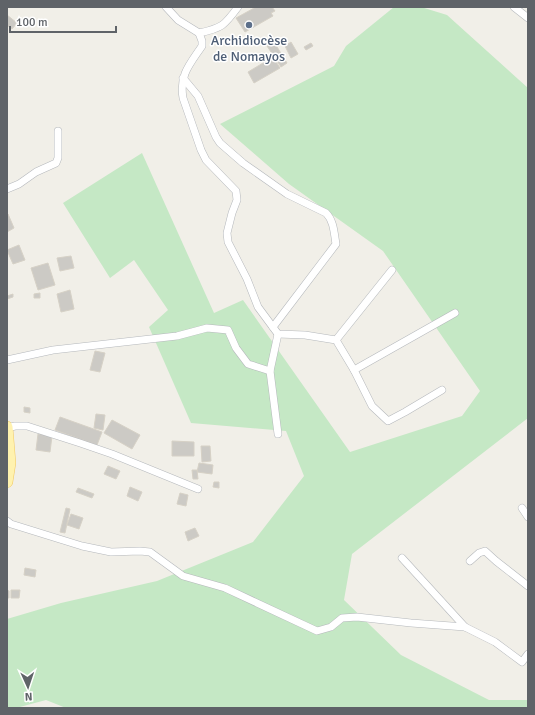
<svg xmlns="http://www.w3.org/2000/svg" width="535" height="715" viewBox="0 0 535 715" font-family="Signika,sans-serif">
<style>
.green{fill:#c5e8c5}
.building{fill:#cccac5;stroke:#d6d1c6}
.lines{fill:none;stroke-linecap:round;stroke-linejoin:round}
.street-casing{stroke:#b5b8bc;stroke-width:8}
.primary-casing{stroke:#f2c960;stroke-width:12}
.street{stroke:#fff;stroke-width:7}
.primary{stroke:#fff2af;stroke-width:11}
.service-dot{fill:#5c6f8a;stroke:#fff;stroke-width:1.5}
.labels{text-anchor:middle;stroke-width:3;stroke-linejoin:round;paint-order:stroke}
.service-label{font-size:14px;fill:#4e5e75;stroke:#fff}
</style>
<rect width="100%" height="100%" fill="#f1efe8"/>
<polygon class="green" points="394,7 421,7 447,15 528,88 528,418 352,554 344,600 401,655 489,700 528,700 528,708 66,708 46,700 16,708 7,708 7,619 61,603 157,581 253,542 304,476 286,431 191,423 149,327 168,310 134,260 110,278 63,203 142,153 214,313 243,300 350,452 462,416 480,391 383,251 289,184 220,124 334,66 346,46"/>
<g class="building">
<polygon points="256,7 272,7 275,11 271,13 273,16 245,32 236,18"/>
<polygon points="7,15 17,23 12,29 7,25"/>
<polygon points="274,42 287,63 281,67 267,46"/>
<polygon points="291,42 298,54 291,58 285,46"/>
<polygon points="311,43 313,46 306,50 304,47"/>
<polygon points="273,57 280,68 254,83 248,72"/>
<polygon points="7,214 8,214 14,228 7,232"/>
<polygon points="19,245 25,260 13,264 7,250"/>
<polygon points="71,256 74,268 60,271 57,258"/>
<polygon points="48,263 55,285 38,290 31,268"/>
<polygon points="70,290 74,309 61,312 57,294"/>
<polygon points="40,293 40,298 34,298 34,294"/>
<polygon points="13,294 13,297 7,299 7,296"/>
<polygon points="95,351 105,353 100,372 90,370"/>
<polygon points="24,407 30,408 30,413 24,412"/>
<polygon points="96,414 105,415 103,430 94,428"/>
<polygon points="60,417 102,432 97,445 55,430"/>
<polygon points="112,420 140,435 132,449 104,433"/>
<polygon points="38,434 52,436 50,452 36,450"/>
<polygon points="172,441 194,442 194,456 172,456"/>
<polygon points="201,446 210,446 211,461 202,462"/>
<polygon points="199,463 213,465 212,474 197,472"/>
<polygon points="108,466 120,471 116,479 104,474"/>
<polygon points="192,470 197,470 198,479 193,479"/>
<polygon points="214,482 219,482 219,488 213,487"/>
<polygon points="130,487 142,492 138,501 127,496"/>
<polygon points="78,488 94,494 92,498 76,492"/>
<polygon points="180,493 188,495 186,506 177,504"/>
<polygon points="66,508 70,509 65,533 60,532"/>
<polygon points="71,514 83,518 79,529 67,525"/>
<polygon points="195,528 199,536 188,541 185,532"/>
<polygon points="25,568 36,570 35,577 24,575"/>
<polygon points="7,590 9,591 9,598 7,598"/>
<polygon points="11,590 20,590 19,598 11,598"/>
</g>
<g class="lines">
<defs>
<g id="street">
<path d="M166,7l12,13 21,13 3,8v5c-12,18 -23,29 -19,52l18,52 5,10 30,31 1,9 -5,13 -5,20 1,9 19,37 11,28 20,27 27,1 31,5 18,30 18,36 16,15 17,-9 37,-22"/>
<polyline points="514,7 528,18"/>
<path d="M199,33c23,-5 25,-7 39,-26"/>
<path d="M183,78l15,18 18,41 4,6 23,20 44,31 39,19c8,8 8,20 10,31l-63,83"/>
<polyline points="7,189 19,184 36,172 56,163 58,158 58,131"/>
<polyline points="336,340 392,270"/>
<polyline points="7,360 53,350 177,336 207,328 228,330 236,348 248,364 270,371"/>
<polyline points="354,370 455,313"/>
<polyline points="7,428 15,426 27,426 80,443 112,454 198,489"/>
<polyline points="278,434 270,371 278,334"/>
<polyline points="522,508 528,517"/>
<polyline points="7,521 11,524 82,546 111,552 140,551 150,552 183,576 225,588 317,631 331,627 342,618 357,617 411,623 465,627 495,642 522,662 528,654"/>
<polyline points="402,558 465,627"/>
<polyline points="470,561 479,553 485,551 496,561 528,586"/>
</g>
<polyline id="primary" points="7,427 10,463 7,482"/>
</defs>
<use href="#street" class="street-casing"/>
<use href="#primary" class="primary-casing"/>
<use href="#street" class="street"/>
<use href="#primary" class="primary"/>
</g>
<circle class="service-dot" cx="249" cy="25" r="4"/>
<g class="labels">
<g class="service-label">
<text x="249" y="45">Archidiocèse<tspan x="249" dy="16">de Nomayos</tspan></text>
</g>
</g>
<rect width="535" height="715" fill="none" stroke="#5f6368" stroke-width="16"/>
<g transform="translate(28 687) rotate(177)" stroke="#ffffff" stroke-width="3" paint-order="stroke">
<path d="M0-3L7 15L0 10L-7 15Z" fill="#5f6368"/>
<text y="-6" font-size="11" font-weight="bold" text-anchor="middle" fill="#5f6368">N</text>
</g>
<path d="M10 26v6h106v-6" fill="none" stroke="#5f6368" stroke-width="2"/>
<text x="16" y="26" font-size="12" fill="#5f6368" stroke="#ffffff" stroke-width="3" paint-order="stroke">100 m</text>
</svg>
